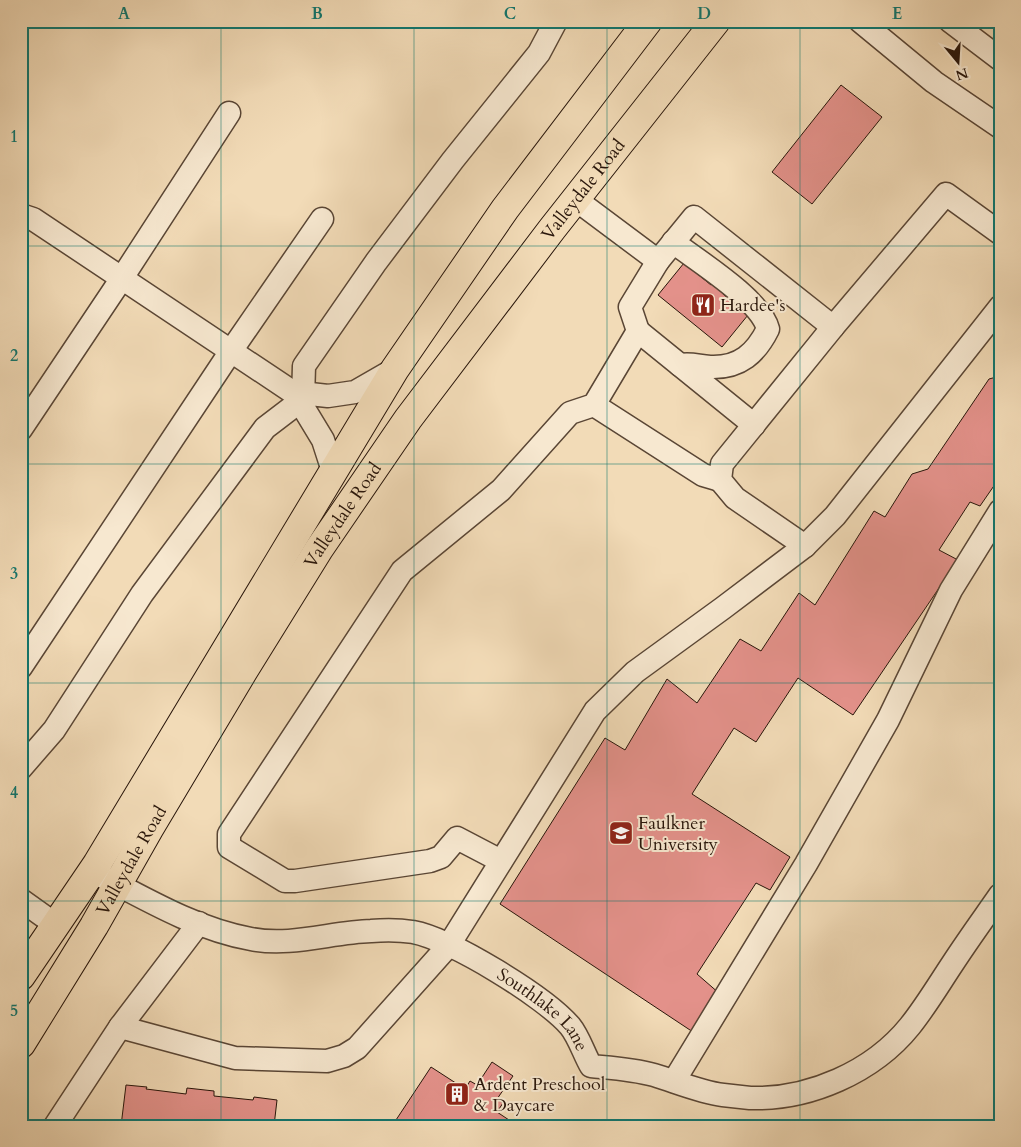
<svg xmlns="http://www.w3.org/2000/svg" width="1021" height="1147" viewBox="0 0 1021 1147" font-family="Cardo,serif">
<style>
.building{fill:#e3918a;stroke:#28150a}
.lines{fill:none;stroke-linecap:round;stroke-linejoin:round}
.minor-casing{stroke:#5a4635;stroke-width:25}
.major-casing{stroke:#28150a;stroke-width:30}
.minor{stroke:#f7e8d0;stroke-width:22}
.major{stroke:#f2dbb7;stroke-width:28}
.grid{fill:none;stroke:#0f766e;stroke-width:1;stroke-opacity:0.55}
.labels{text-anchor:middle;stroke-width:4;stroke-linejoin:round;paint-order:stroke}
.street-label{font-size:18px;fill:#28150a;stroke:#f7e8d0}
.poi-label{font-size:18px;fill:#28150a;stroke:#f7e8d0;text-anchor:start}
.neatline{fill:none;stroke:#0f766e;stroke-width:2}
.grid-label{font-size:16px;text-anchor:middle;font-weight:bold;fill:#0f766e}
</style>
<rect width="100%" height="100%" fill="#f2dbb7"/>
<filter id="stains"><feTurbulence type="fractalNoise" baseFrequency=".004" numOctaves="4"/><feColorMatrix values="0 0 0 0 .2 0 0 0 0 .09 0 0 0 0 .02 0 0 0 .5 -.17"/></filter>
<radialGradient id="worn" r=".72"><stop offset=".6" stop-color="#630" stop-opacity="0"/><stop offset="1" stop-color="#630" stop-opacity=".3"/></radialGradient>
<g class="building">
<polygon points="841,85 882,117 812,204 772,172"/>
<polygon points="684,263 711,285 715,280 727,289 723,294 748,315 722,347 658,295"/>
<polygon points="1000,376 1000,477 980,506 970,502 939,550 958,560 853,715 798,678 756,742 734,728 692,794 790,857 770,890 756,883 697,974 720,994 693,1032 500,904 605,738 625,750 667,679 697,703 740,639 761,651 799,593 815,605 874,511 885,517 912,474 928,469 989,379"/>
<polygon points="492,1062 513,1076 497,1099 503,1103 497,1112 518,1126 392,1126 431,1067 465,1089 470,1081 477,1085"/>
<polygon points="126,1085 147,1087 146,1089 186,1094 187,1088 214,1091 214,1096 253,1100 254,1097 277,1100 274,1126 121,1126"/>
</g>
<g class="lines">
<defs>
<g id="minor">
<polyline points="860,21 934,82 1000,127"/>
<polyline points="950,21 1000,59"/>
<polyline points="575,199 658,261 694,217 833,327 946,194 1000,233"/>
<polyline points="21,215 33,219 303,399"/>
<path d="M673,242c25,19 88,58 95,87 -12,24 -28,39 -57,38 -12,0 -17,-4 -31,-2"/>
<polyline points="638,331 754,425"/>
<polyline points="594,405 703,475 720,480"/>
<polyline points="21,429 122,278 229,113"/>
<polyline points="333,471 323,440 303,407 303,399 310,394 328,396 355,392 395,369"/>
<polyline points="805,546 735,498 720,480 722,464 833,327"/>
<polyline points="21,667 231,351 322,219"/>
<polyline points="21,768 54,730 142,594 265,428 303,399 304,366 376,262 453,160 539,53 556,21"/>
<polyline points="501,861 457,838 441,857 430,861 295,881 285,881 229,847 229,834 402,571 501,490 570,413 594,405 638,331 630,307 658,261"/>
<path id="s1" d="M92,871c50,26 103,58 159,68 40,8 81,-7 120,-8 13,-1 29,-1 42,1 38,7 132,65 157,94 9,11 14,28 21,40 21,2 42,3 63,9 23,7 46,17 69,20 9,1 18,2 27,3 59,2 123,-26 160,-72 16,-20 29,-42 43,-63 15,-23 31,-45 47,-68"/>
<polyline points="21,900 56,925"/>
<polyline points="120,1027 199,923"/>
<polyline points="674,1081 806,864 888,720 951,590 1000,511"/>
<polyline points="55,1126 120,1027 235,1058 327,1061 344,1056 357,1048 449,945 595,711 635,672 723,608 805,546 835,516 1000,307"/>
</g>
<g id="major">
<polyline points="21,976 97,864 395,369 505,209 648,21"/>
<path id="s2" d="M21,1044l73,-118 55,-97 95,-159 75,-121 89,-130 144,-190 164,-208"/>
</g>
</defs>
<use href="#minor" class="minor-casing"/>
<use href="#major" class="major-casing"/>
<use href="#minor" class="minor"/>
<use href="#major" class="major"/>
</g>
<path class="grid" d="M221,21v1105M414,21v1105M607,21v1105M800,21v1105M21,246h979M21,464h979M21,683h979M21,901h979"/>
<defs>
<symbol id="restaurant-square" viewBox="-11 -11 22 22"><rect x="-9" y="-9" width="18" height="18" rx="4" fill="#8f2418" stroke="#f7e8d0"/><path d="M-5-6h1v4h1v-4h1v4h1v-4h1v5L-1.5 .5V6h-2V.5L-5-1ZM5-6V6H3V1.5H1.5Q1.5-4 5-6Z" fill="#fff"/></symbol>
<symbol id="university-square" viewBox="-11 -11 22 22"><rect x="-9" y="-9" width="18" height="18" rx="4" fill="#8f2418" stroke="#f7e8d0"/><path d="M0-5L7-2L0 1L-7-2ZM-4 1L0 2.5L4 1V4Q0 6-4 4Z" fill="#fff"/></symbol>
<symbol id="building-square" viewBox="-11 -11 22 22"><rect x="-9" y="-9" width="18" height="18" rx="4" fill="#8f2418" stroke="#f7e8d0"/><path d="M-4-6H4V6H1V3H-1V6H-4ZM-2.5-4.3h1.7v1.8h-1.7ZM.8-4.3h1.7v1.8H.8ZM-2.5-1h1.7V.8h-1.7ZM.8-1h1.7V.8H.8Z" fill="#fff"/></symbol>
</defs>
<g fill-rule="evenodd">
<use href="#restaurant-square" x="689" y="291" width="28" height="28"/>
<use href="#university-square" x="607" y="819" width="28" height="28"/>
<use href="#building-square" x="443" y="1080" width="28" height="28"/>
</g>
<g class="labels">
<g class="street-label">
<text dy="6" stroke="none"><textPath href="#s2" startOffset="1024">Valleydale Road</textPath></text>
<text dy="6" stroke="none"><textPath href="#s2" startOffset="619">Valleydale Road</textPath></text>
<text dy="6" stroke="none"><textPath href="#s2" startOffset="214">Valleydale Road</textPath></text>
<text dy="6" stroke="none"><textPath href="#s1" startOffset="490">Southlake Lane</textPath></text>
</g>
<g class="poi-label">
<text x="720" y="311">Hardee's</text>
<text x="638" y="829">Faulkner<tspan x="638" dy="21">University</tspan></text>
<text x="474" y="1090">Ardent Preschool<tspan x="474" dy="21">&amp; Daycare</tspan></text>
</g>
</g>
<rect width="1021" height="1147" fill="none" stroke="#f2dbb7" stroke-width="55"/>
<g transform="translate(958 62) rotate(162)" stroke="#f7e8d0" stroke-width="4" paint-order="stroke">
<path d="M0-4L9 19L0 12L-9 19Z" fill="#28150a"/>
<text y="-8" font-size="14" font-weight="bold" text-anchor="middle" fill="#28150a">N</text>
</g>
<rect x="28" y="28" width="966" height="1092" class="neatline"/>
<g class="grid-label">
<text x="124" y="19">A</text>
<text x="317" y="19">B</text>
<text x="510" y="19">C</text>
<text x="704" y="19">D</text>
<text x="897" y="19">E</text>
<text x="14" y="142">1</text>
<text x="14" y="361">2</text>
<text x="14" y="579">3</text>
<text x="14" y="798">4</text>
<text x="14" y="1016">5</text>
</g>
<rect width="100%" height="100%" filter="url(#stains)"/>
<rect width="100%" height="100%" fill="url(#worn)"/>
</svg>
